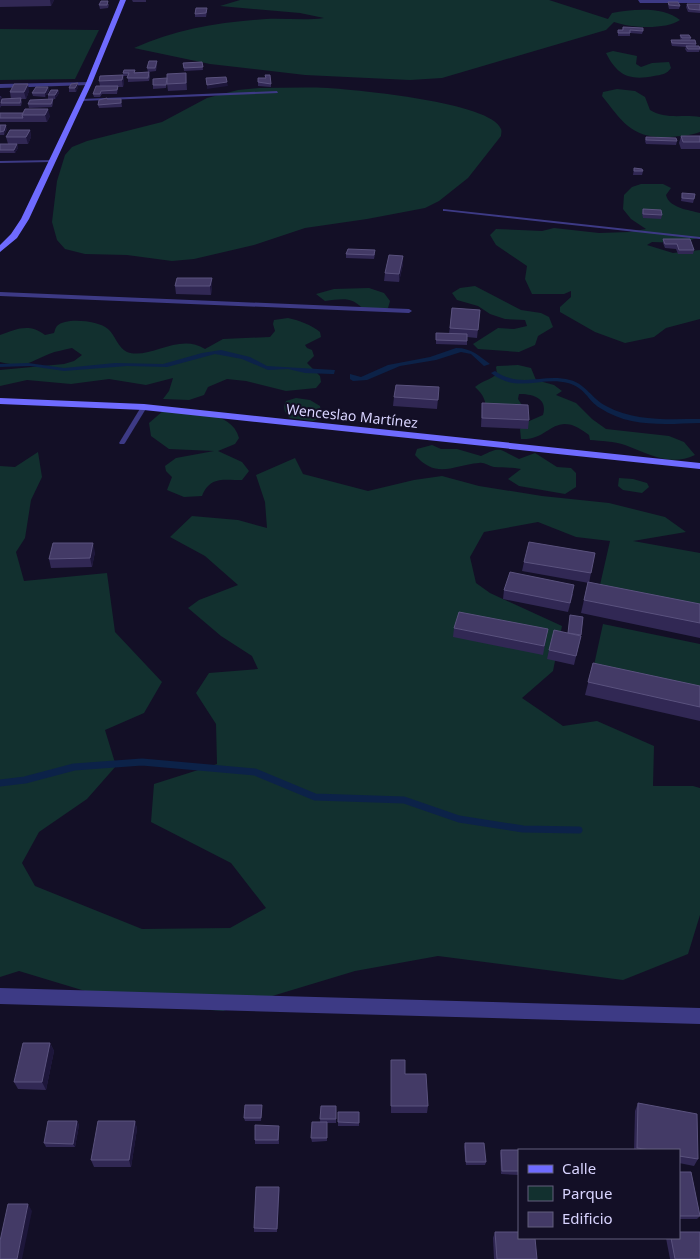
<svg xmlns="http://www.w3.org/2000/svg" width="700" height="1259" viewBox="0 0 700 1259" font-family="'Noto Sans',sans-serif">
<style>
.green{fill:#12302f}
.water{fill:#0c2248}
.lines{fill:none;stroke-linecap:round;stroke-linejoin:round}
.stream{stroke:#0c2248;stroke-width:7}
.lane{fill:#3d3a85;fill-rule:evenodd}
.street{fill:#3d3a85;fill-rule:evenodd}
.secondary{fill:#6f6bff;fill-rule:evenodd}
.wall{fill:#312854}
.shaded-wall{fill:#1d163a}
.building{fill:#433a66;stroke:#5a527e}
.labels{text-anchor:middle;stroke-width:4;stroke-linejoin:round;paint-order:stroke}
.street-label{font-size:14px;fill:#d9d4ff;stroke:#130f26}
</style>
<rect width="100%" height="100%" fill="#130f26"/>
<g class="green">
<path d="M240,0h309l59,19 4,-6c20,-4 52,-7 68,7 -15,10 -49,8 -66,2l-8,8 -164,48 -32,2 -105,-5 -95,-11 -76,-16c41,-19 87,-26 132,-29 20,-1 39,2 58,-1l-24,-5 -80,-7z"/>
<polygon points="0,29 99,30 75,79 0,80"/>
<path d="M613,51l24,5 -1,8 5,3 11,-4 17,-1 2,6c-4,6 -10,7 -17,8 -25,5 -37,-1 -48,-23z"/>
<path d="M259,88c23,0 46,-1 69,0 29,2 163,14 173,41 1,2 0,5 0,7l-33,42 -29,23 -14,7 -58,11 -62,9 -51,17 -60,14 -22,2 -45,-6 -42,-1 -20,-5 -8,-9 -5,-18 5,-41 8,-26 7,-8 15,-6 75,-19 45,-24 31,-8z"/>
<path d="M617,89l18,2 10,6 5,13c16,10 33,4 50,7v15c-10,4 -20,4 -30,5 -39,2 -47,-15 -68,-41l1,-4z"/>
<path d="M641,184h22l8,4 -5,7c3,13 23,15 34,18v24l-18,6 -30,-1 -5,3 26,8 27,-3v69l-34,9 -12,9 -29,6 -30,-11 -35,-20v-5l11,-10v-6l-7,3h-32l-7,-15 2,-13 -31,-21 -6,-10 6,-6 46,2 12,-3 45,5 30,-1 17,-3 -15,-10 -8,-10 1,-14 8,-8z"/>
<polygon points="475,286 521,310 541,313 549,317 553,327 538,336 535,345 519,352 478,349 473,344 498,328 514,329 527,326 525,320 505,319 490,314 478,306 457,300 452,293 460,288"/>
<path d="M369,288l15,5 6,8 -2,7 -23,3c-13,-15 -22,-12 -40,-10l-9,-7 18,-5z"/>
<path d="M288,318c10,2 24,7 32,14l1,5 -16,8 2,3 5,2 2,6 -7,7 13,13 1,6 -5,6 -30,3 -40,-10 -19,-2 -19,8 -4,8 -15,5 -26,-1 6,-8 4,-13 -27,7 -37,-6 -38,5 -44,-4 -27,6v-16l64,-6 10,-3 8,-6 -10,-7c-8,2 -16,3 -23,6 -21,9 -24,14 -49,8v-27c17,-6 29,-12 45,0l9,-2c1,-2 1,-5 3,-7 9,-9 42,-5 51,3 7,6 10,19 19,23 23,8 52,-20 78,-3l18,-10 47,-2 5,-6 -2,-7 1,-4z"/>
<path d="M518,365l13,3 5,12 18,5 8,6 -6,4 20,8 16,16 14,10 63,7 15,6 11,13c-25,12 -46,-1 -70,-10 -11,-4 -24,-4 -35,-5l-1,-5c-35,-28 -38,6 -68,4l-1,-10 7,-7 16,-7c5,-17 -10,-21 -24,-21l-1,5 9,14 -41,-1c0,-11 -2,-17 -11,-25 7,-6 15,-7 22,-13l-1,-7 1,-1z"/>
<path d="M296,398l14,2 10,6 1,7 -3,6 -5,2 -23,-3c-5,-6 -8,-9 -4,-17z"/>
<path d="M163,411c23,2 69,-2 76,27l-4,6 -17,7 24,11 7,9 -7,9c-19,0 -32,-4 -40,16l-18,1 -17,-7 5,-13 -6,-6 -1,-5 11,-8 38,-7 -45,-2 -18,-13 -2,-13z"/>
<path d="M432,445l9,4h16l24,7c22,-11 18,-6 38,3l16,-6 22,14 14,1 5,5v14l-11,7 -46,-8 -11,-7 13,-10c-9,-2 -18,-1 -27,-2 -5,-1 -10,-5 -15,-4 -26,2 -42,17 -64,-8l2,-6z"/>
<polygon points="38,452 42,477 31,500 25,538 16,552 24,581 107,573 115,632 162,682 144,713 105,730 116,766 87,799 39,832 22,863 35,886 142,929 230,928 266,908 231,863 151,822 154,784 217,764 216,724 196,693 209,673 258,669 252,656 221,636 188,608 199,600 238,585 205,556 170,537 192,516 238,520 267,528 265,502 256,475 295,458 303,474 368,491 414,480 442,476 479,486 542,496 609,503 665,517 686,532 633,541 700,553 700,605 600,585 610,541 576,537 538,522 484,532 470,557 476,583 490,593 562,626 553,671 522,698 563,726 597,721 654,746 653,786 693,786 700,788 700,915 688,954 623,980 438,956 355,971 223,1011 128,1004 19,971 0,977 0,466 15,467"/>
<polygon points="619,478 633,479 647,483 649,487 642,493 623,490 618,486"/>
<polygon points="603,624 700,644 700,688 594,665"/>
</g>
<g class="water">
<path d="M456,348c16,0 23,8 34,16l-6,2 -13,-12 -10,-2 -25,8 -36,6 -33,14 -14,1 -3,-2v-5l11,3 27,-12 42,-8z"/>
<polygon points="221,350 250,357 267,366 335,370 334,374 331,374 305,373 288,369 268,370 242,359 215,354 167,367 127,366 64,371 30,366 0,367 0,364 28,363 64,368 115,363 163,364 202,353"/>
<path d="M495,371c26,18 48,2 75,9 16,4 22,19 36,26 30,16 62,13 94,13v4c-34,1 -70,5 -100,-15 -13,-8 -14,-20 -32,-25 -27,-7 -51,11 -77,-10z"/>
</g>
<g class="lines">
<polyline class="stream" points="0,783 25,780 74,767 142,762 255,772 315,797 404,800 459,819 523,829 579,830"/>
<g class="lane">
<polygon points="277,91 278,93 81,101 79,100 81,99"/>
<polygon points="54,160 54,162 52,162 0,163 0,161"/>
<polygon points="443,209 700,237 700,239 445,211 443,211"/>
<polygon points="0,292 409,309 412,311 409,313 0,296"/>
<polygon points="144,405 147,407 125,443 124,444 120,444 119,443 141,407"/>
</g>
<g class="street">
<polygon points="638,0 700,0 700,3 640,3"/>
<polygon points="91,82 91,84 89,85 0,88 0,84"/>
<polygon points="0,988 700,1008 700,1024 0,1004"/>
</g>
<g class="secondary">
<polygon points="120,0 126,0 92,83 29,219 17,238 0,252 0,245 11,234 21,219 86,83"/>
<polygon points="0,398 144,404 700,463 700,469 144,410 0,404"/>
</g>
</g>
<g class="wall">
<polygon points="0,0 54,0 51,6 0,7"/>
<polygon points="132,0 146,0 146,2 133,2"/>
<polygon points="668,2 680,6 679,9 669,9 668,5"/>
<polygon points="109,4 108,8 100,9 99,5"/>
<polygon points="687,4 700,4 700,13 688,12 686,7"/>
<polygon points="207,11 206,17 195,17 195,14"/>
<polygon points="623,27 643,31 642,34 630,33 630,36 618,36 618,30 622,30"/>
<polygon points="680,35 691,38 690,40 696,44 696,46 700,49 699,52 687,52 685,49 686,47 672,46 671,43 671,40 681,40 680,38"/>
<polygon points="202,62 203,70 184,71 183,63"/>
<polygon points="157,64 156,71 148,72 147,68"/>
<polygon points="135,70 135,72 149,72 150,76 149,81 128,82 128,76 123,76 123,73"/>
<polygon points="186,73 187,90 168,91 167,84"/>
<polygon points="123,75 124,82 123,87 118,87 117,94 102,94 100,97 94,97 93,94 100,86 99,81"/>
<polygon points="258,78 271,84 271,87 258,86"/>
<polygon points="167,82 166,88 153,89 153,85"/>
<polygon points="48,87 49,91 45,97 33,96 32,93"/>
<polygon points="78,87 76,92 69,92 69,88"/>
<polygon points="58,90 59,93 55,99 48,99 48,95"/>
<polygon points="29,91 26,99 21,99 22,102 21,106 1,106 0,108 0,96 1,96 2,99 11,99 10,92"/>
<polygon points="53,99 53,103 52,107 29,108 28,104"/>
<polygon points="107,99 121,99 122,107 99,108 98,105"/>
<polygon points="25,109 50,116 47,122 0,122 0,113 23,113"/>
<polygon points="0,125 7,129 4,135 0,135"/>
<polygon points="30,130 31,137 28,144 17,144 18,148 15,153 0,153 0,144 8,144 6,137"/>
<polygon points="681,136 700,136 700,149 681,149 679,143"/>
<polygon points="646,137 677,141 676,145 646,144 645,141"/>
<polygon points="634,168 643,171 642,175 633,175"/>
<polygon points="682,193 694,199 693,203 681,201"/>
<polygon points="643,209 662,215 661,219 643,218 642,213"/>
<polygon points="663,239 694,250 693,254 678,254 676,249 665,248 663,243"/>
<polygon points="346,254 375,254 374,259 346,258"/>
<polygon points="403,264 399,282 384,281 385,273"/>
<polygon points="212,278 212,287 211,295 176,294 175,286"/>
<polygon points="452,308 480,310 477,338 467,337 467,345 436,344 436,333 449,334"/>
<polygon points="439,387 437,409 393,406 394,397"/>
<polygon points="482,403 529,420 528,429 481,427"/>
<polygon points="95,552 92,567 51,568 49,559"/>
<polygon points="595,553 589,583 522,571 524,562"/>
<polygon points="588,582 700,604 700,638 581,613"/>
<polygon points="504,590 573,594 568,612 503,599"/>
<polygon points="583,617 581,636 574,665 547,659 549,650 567,633"/>
<polygon points="454,628 548,629 543,655 453,637"/>
<polygon points="593,663 700,686 700,721 585,695"/>
<polygon points="50,1043 54,1051 46,1090 18,1089 14,1082"/>
<polygon points="391,1060 405,1074 428,1106 427,1113 391,1113"/>
<polygon points="638,1103 698,1159 694,1166 679,1163 679,1150 634,1150 635,1111"/>
<polygon points="321,1106 336,1106 336,1123 327,1123 327,1141 312,1142 311,1138 320,1122"/>
<polygon points="262,1109 261,1121 245,1121 244,1118"/>
<rect x="338" y="1112" width="21" height="14"/>
<polygon points="77,1121 79,1125 75,1147 46,1147 44,1143"/>
<polygon points="135,1121 137,1129 131,1167 94,1167 91,1160"/>
<polygon points="279,1126 279,1144 255,1144 255,1140"/>
<polygon points="465,1143 486,1162 485,1165 466,1165 464,1147"/>
<polygon points="501,1150 519,1150 519,1175 501,1174 500,1153"/>
<polygon points="679,1172 700,1216 697,1219 679,1219"/>
<polygon points="279,1187 277,1232 254,1232 254,1228"/>
<polygon points="495,1232 537,1259 494,1259 493,1238"/>
<polygon points="666,1238 679,1238 700,1259 670,1259"/>
</g>
<g class="shaded-wall">
<polygon points="50,0 54,0 51,6"/>
<polygon points="123,75 124,82 123,87 122,80"/>
<polygon points="227,82 228,86 207,89 207,85"/>
<polygon points="78,83 78,87 76,92 75,88"/>
<polygon points="28,84 29,91 26,99 24,92"/>
<polygon points="48,87 49,91 45,97 45,93"/>
<polygon points="58,90 59,93 55,99 55,95"/>
<polygon points="1,96 3,102 1,103 1,108 0,99"/>
<polygon points="48,109 50,116 47,122 45,115"/>
<polygon points="6,125 7,129 4,135 4,131"/>
<polygon points="30,130 31,137 28,144 26,137"/>
<polygon points="17,144 18,148 15,153 14,150"/>
<polygon points="403,256 403,264 399,282 399,274"/>
<polygon points="212,278 212,287 211,295 210,286"/>
<polygon points="93,543 95,552 92,567 90,558"/>
<polygon points="50,1043 54,1051 46,1090 42,1082"/>
<polygon points="77,1121 79,1125 75,1147 73,1144"/>
<polygon points="135,1121 137,1129 131,1167 129,1160"/>
<polygon points="279,1187 280,1190 277,1232 277,1229"/>
<polygon points="28,1204 32,1211 22,1259 17,1259"/>
</g>
<g class="building">
<polygon points="101,1 108,1 107,5 99,5"/>
<polygon points="668,2 678,2 680,6 669,5"/>
<polygon points="687,4 700,4 700,10 689,9"/>
<polygon points="196,8 207,8 206,13 195,14"/>
<polygon points="623,27 643,28 643,31 630,30 630,33 618,33 618,30 623,30"/>
<polygon points="680,35 689,35 691,38 682,38"/>
<polygon points="671,40 695,40 696,44 672,43"/>
<polygon points="686,46 699,46 700,49 688,49"/>
<polygon points="149,61 157,61 155,68 147,68"/>
<polygon points="202,62 203,67 184,68 183,63"/>
<polygon points="124,70 135,70 134,73 149,72 148,78 127,78 129,73 123,73"/>
<polygon points="186,73 186,83 167,84 167,74"/>
<polygon points="123,75 122,80 99,81 100,76"/>
<polygon points="265,75 270,75 271,84 258,82 258,78 266,78"/>
<polygon points="226,77 227,82 207,85 206,78"/>
<polygon points="167,78 166,85 153,85 153,79"/>
<polygon points="78,83 75,88 69,88 71,84"/>
<polygon points="14,84 28,84 24,92 10,92"/>
<polygon points="96,86 118,86 117,90 101,91 100,94 93,94"/>
<polygon points="36,87 48,87 45,93 32,93"/>
<polygon points="51,90 58,90 55,95 48,95"/>
<polygon points="21,98 20,103 1,103 2,99"/>
<polygon points="107,98 107,99 121,99 121,103 98,105 99,100"/>
<polygon points="53,99 51,104 28,104 30,100"/>
<polygon points="25,109 48,109 45,115 22,115"/>
<polygon points="0,113 23,113 22,115 23,118 0,118"/>
<polygon points="0,125 6,125 4,131 0,132"/>
<polygon points="10,130 30,130 26,137 6,137"/>
<polygon points="681,136 700,136 700,142 683,142"/>
<polygon points="646,137 676,138 677,141 646,140"/>
<polygon points="0,144 17,144 14,150 0,150"/>
<polygon points="634,168 642,169 643,171 634,171"/>
<polygon points="682,193 695,194 694,199 682,198"/>
<polygon points="643,209 661,210 662,215 643,214"/>
<polygon points="663,239 690,239 694,250 679,250 677,244 665,244"/>
<polygon points="348,249 375,250 374,255 346,254"/>
<polygon points="389,255 403,256 399,274 385,273"/>
<polygon points="177,278 212,278 210,286 175,286"/>
<polygon points="452,308 480,310 478,330 450,328"/>
<polygon points="436,333 467,334 467,341 436,340"/>
<polygon points="396,385 439,387 438,400 394,397"/>
<polygon points="482,403 528,405 529,420 482,418"/>
<polygon points="529,542 595,553 591,573 524,562"/>
<polygon points="53,543 93,543 90,558 49,559"/>
<polygon points="510,572 574,585 570,603 504,590"/>
<polygon points="588,582 700,604 700,623 584,600"/>
<polygon points="459,612 548,629 544,646 454,628"/>
<polygon points="570,615 583,617 581,635 568,633"/>
<polygon points="554,630 581,636 576,656 549,650"/>
<polygon points="593,663 700,686 700,707 588,682"/>
<polygon points="23,1043 50,1043 42,1082 14,1082"/>
<polygon points="391,1060 405,1060 405,1074 426,1074 428,1106 391,1106"/>
<polygon points="638,1103 697,1114 698,1159 679,1156 679,1150 651,1150 637,1148"/>
<polygon points="245,1105 262,1105 261,1118 244,1118"/>
<polygon points="321,1106 336,1106 336,1119 320,1119"/>
<polygon points="338,1112 359,1112 359,1123 338,1122"/>
<polygon points="48,1121 77,1121 73,1144 44,1143"/>
<polygon points="98,1121 135,1121 129,1160 91,1160"/>
<polygon points="312,1122 327,1122 327,1138 311,1138"/>
<polygon points="255,1125 279,1126 278,1140 255,1140"/>
<polygon points="465,1143 484,1143 486,1162 466,1162"/>
<polygon points="501,1150 528,1150 519,1150 519,1171 502,1171"/>
<polygon points="679,1172 691,1172 700,1216 679,1216"/>
<polygon points="256,1187 279,1187 277,1229 254,1228"/>
<polygon points="8,1204 28,1204 17,1259 0,1259 0,1241"/>
<polygon points="495,1232 519,1232 519,1238 535,1238 537,1259 497,1259"/>
<polygon points="679,1232 700,1232 700,1259 675,1259 671,1238 679,1238"/>
</g>
<g class="labels">
<g class="street-label">
<text transform="translate(352 416) rotate(6)" y="5">Wenceslao Martínez</text>
</g>
</g>
<rect x="518" y="1149" width="162" height="90" fill="#130f26" stroke="#625e7d"/>
<rect x="528" y="1165" width="25" height="8" fill="#6f6bff" stroke="#625e7d"/>
<text x="562" y="1174" font-size="15" fill="#d9d4ff">Calle</text>
<rect x="528" y="1186" width="25" height="15" fill="#12302f" stroke="#625e7d"/>
<text x="562" y="1199" font-size="15" fill="#d9d4ff">Parque</text>
<rect x="528" y="1212" width="25" height="15" fill="#433a66" stroke="#625e7d"/>
<text x="562" y="1224" font-size="15" fill="#d9d4ff">Edificio</text>
</svg>
